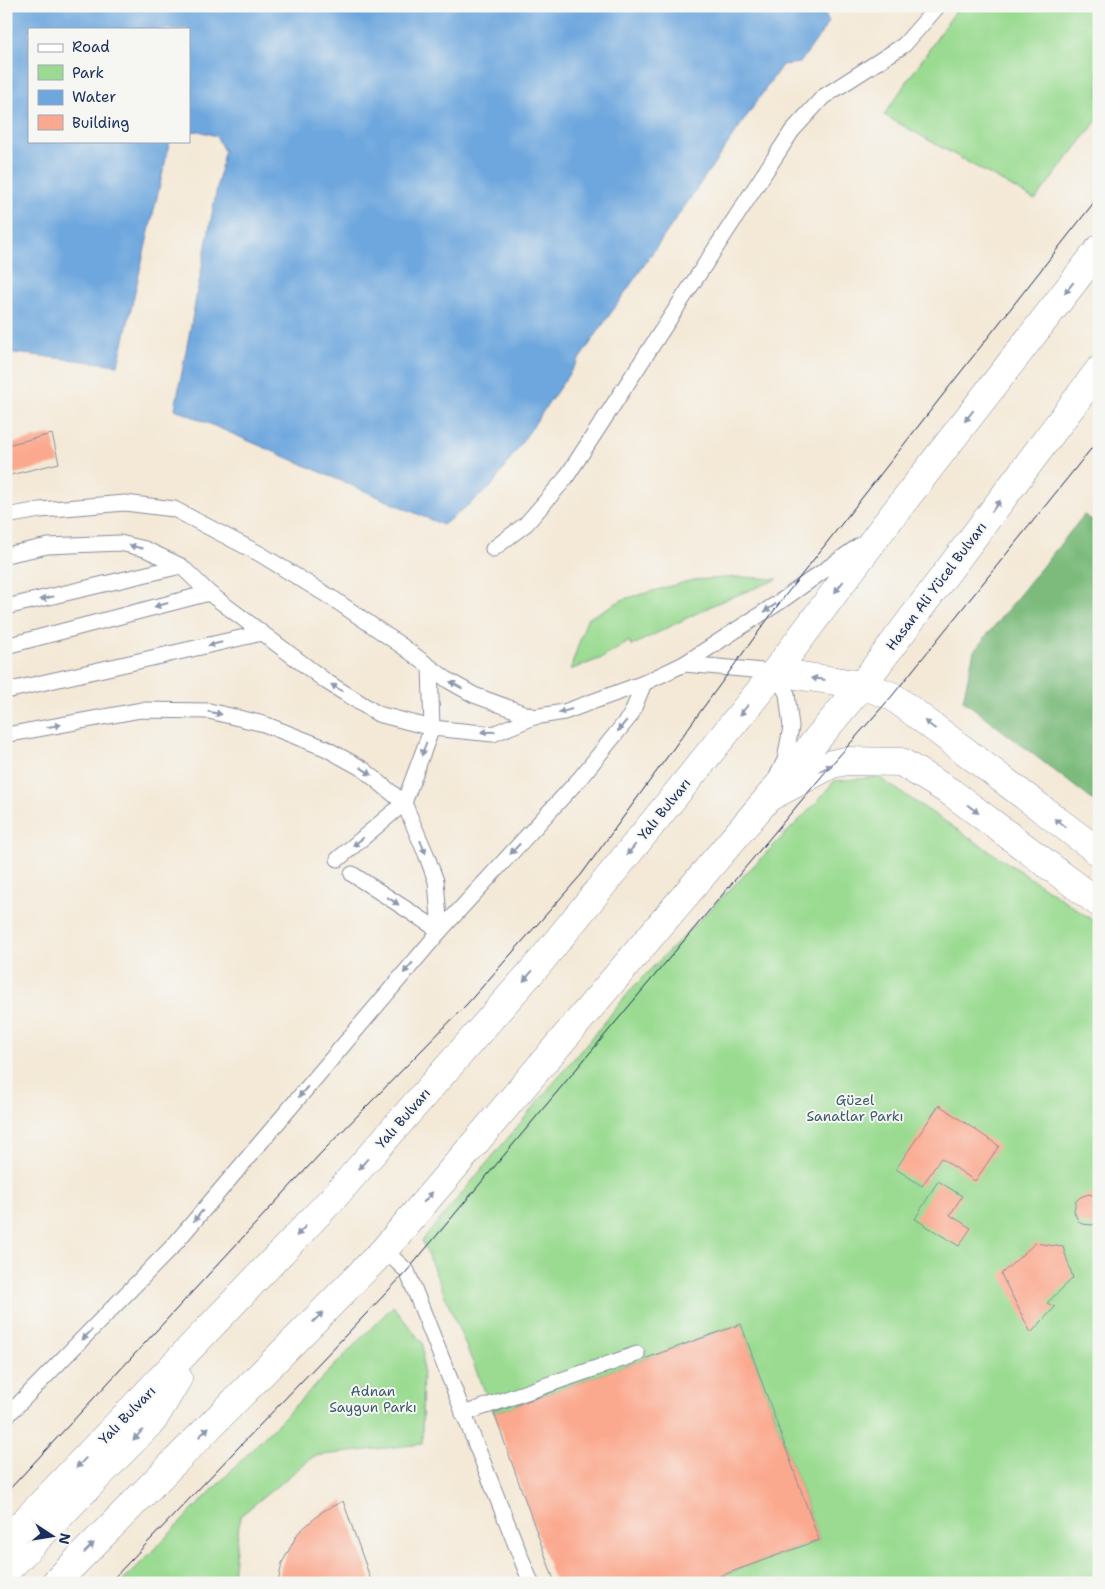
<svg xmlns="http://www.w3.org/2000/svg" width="1105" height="1589" viewBox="0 0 1105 1589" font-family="'Shantell Sans',sans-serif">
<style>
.green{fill:#9adb91;stroke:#5a8578}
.forest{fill:#7bbb7b;stroke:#4b756c}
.water{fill:#6ea7de;stroke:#446b9e}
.building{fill:#fba98e}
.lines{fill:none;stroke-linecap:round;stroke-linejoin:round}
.service-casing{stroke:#888c9a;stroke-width:17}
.minor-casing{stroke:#888c9a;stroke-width:29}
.primary-casing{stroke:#888c9a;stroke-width:29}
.service{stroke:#fff;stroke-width:15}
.minor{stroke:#fff;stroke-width:28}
.primary{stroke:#fff;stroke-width:28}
.tram{stroke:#1b2f5e;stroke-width:1}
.oneway{fill:#8d97ae}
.labels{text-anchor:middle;stroke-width:4;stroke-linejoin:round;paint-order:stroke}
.street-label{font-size:14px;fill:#1b2f5e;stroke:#f6f6f2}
.park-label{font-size:14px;fill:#3b5a6b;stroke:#f6f6f2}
</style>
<rect width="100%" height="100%" fill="#f6f6f2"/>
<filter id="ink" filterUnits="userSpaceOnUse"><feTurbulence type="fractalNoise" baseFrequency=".02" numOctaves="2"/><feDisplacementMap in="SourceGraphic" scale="10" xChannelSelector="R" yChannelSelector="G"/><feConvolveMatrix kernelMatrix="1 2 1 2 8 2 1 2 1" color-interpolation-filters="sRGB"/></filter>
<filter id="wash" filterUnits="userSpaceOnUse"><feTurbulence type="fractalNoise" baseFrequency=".0096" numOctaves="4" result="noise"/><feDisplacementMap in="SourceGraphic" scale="20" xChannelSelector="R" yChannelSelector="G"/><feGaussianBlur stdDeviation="1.12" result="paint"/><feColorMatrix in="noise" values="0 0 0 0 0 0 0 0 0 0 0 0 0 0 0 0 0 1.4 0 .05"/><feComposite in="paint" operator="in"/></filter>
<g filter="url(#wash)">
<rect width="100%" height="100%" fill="#f4e9d7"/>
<g class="green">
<polygon points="959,6 1099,6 1099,118 1035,200 884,115"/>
<polygon points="742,577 778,579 717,603 631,646 630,641 602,658 570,670 587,619 624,599 693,580"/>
<polygon points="878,777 1068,903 1099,925 1099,1583 701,1583 819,1540 741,1324 494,1413 422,1241 636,984 817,802 834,781"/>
<polygon points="393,1306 423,1344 422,1444 314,1456 240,1516 232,1583 121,1583"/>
</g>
<polygon class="forest" points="1084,515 1099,524 1099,805 963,700 974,651"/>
<polygon class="water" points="6,6 825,6 823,10 829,22 800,63 782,65 491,487 443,525 175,409 224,151 216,136 199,131 189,132 189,29 29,29 29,141 170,141 118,365 6,352"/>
<g id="blocks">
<g class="building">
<polygon points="52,434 59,463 6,476 6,445"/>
<polygon points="939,1105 999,1146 975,1181 941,1158 922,1186 896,1169"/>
<polygon points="938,1181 962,1196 950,1215 971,1228 959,1246 915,1219"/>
<polygon points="1089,1194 1099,1197 1099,1222 1092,1225 1082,1224 1078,1221 1074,1211 1076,1201 1080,1197"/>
<polygon points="1035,1243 1063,1247 1073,1278 1047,1303 1055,1307 1031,1333 1001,1274"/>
<polygon points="741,1324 819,1540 701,1583 555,1583 494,1413"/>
<polygon points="343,1501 372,1583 278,1583 282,1563 298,1533 323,1511"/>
</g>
</g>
</g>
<g filter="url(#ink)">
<use href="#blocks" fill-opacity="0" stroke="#888c9a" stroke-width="1"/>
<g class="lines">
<defs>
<g id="service">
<polyline points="6,516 40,510 125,503 174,509 260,554 335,600 402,646 449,681 474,695 534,717"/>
<polyline points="493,549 526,524 565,479 792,131 823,97 904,45 938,6"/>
<polyline points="6,555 48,546 120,543 145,549 181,566 209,593 327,682 378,714 432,728 493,734 534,717 564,712 644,683 684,664 775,672 787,694 791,727 785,760 778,774"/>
<polyline points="6,607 181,566"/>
<polyline points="6,646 209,593"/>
<polyline points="684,664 781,601 860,545"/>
<polyline points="6,691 262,633"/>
<polyline points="6,735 141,710 209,711 264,724 325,748 363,769 404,803 426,854 436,881 440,931"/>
<polyline points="338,859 404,803 432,728 430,667"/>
<polyline points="352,874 440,931"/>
<polyline points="384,1250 407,1271 531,1583"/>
<polyline points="463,1414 637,1354"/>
<polyline points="6,1417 173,1246 440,931 581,777 631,715 644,683"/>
</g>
<g id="minor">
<polyline points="775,672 862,685 892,696 1099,852"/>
<polyline points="768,798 832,764 846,761 901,762 952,793 1099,903"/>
</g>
<g id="primary">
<polyline points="6,1541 335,1196 541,961 775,672 882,529 1099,249"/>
<polyline points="6,1571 153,1420 178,1378"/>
<polyline points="55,1583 384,1250 768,798 862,685 1099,370"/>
</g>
</defs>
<use href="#service" class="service-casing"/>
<use href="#minor" class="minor-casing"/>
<use href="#primary" class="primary-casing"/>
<use href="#service" class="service"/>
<use href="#minor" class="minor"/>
<use href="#primary" class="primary"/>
<g class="tram">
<polyline points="6,1493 321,1153 467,1004 581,875 781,601 1099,196"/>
<polyline points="109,1583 407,1271 832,764 892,696 1099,439"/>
</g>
</g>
<defs><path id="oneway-solid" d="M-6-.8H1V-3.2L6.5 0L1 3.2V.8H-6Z" transform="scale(1.25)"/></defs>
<g class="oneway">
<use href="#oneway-solid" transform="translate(1069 288) rotate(128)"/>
<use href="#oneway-solid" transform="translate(969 416) rotate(128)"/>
<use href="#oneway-solid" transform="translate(996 506) rotate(-53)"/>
<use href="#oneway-solid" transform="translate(136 547) rotate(-166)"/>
<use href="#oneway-solid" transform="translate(839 587) rotate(127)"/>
<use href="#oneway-solid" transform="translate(47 598) rotate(167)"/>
<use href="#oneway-solid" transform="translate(161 605) rotate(165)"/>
<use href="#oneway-solid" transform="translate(770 608) rotate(147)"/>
<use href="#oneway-solid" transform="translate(215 644) rotate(167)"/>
<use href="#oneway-solid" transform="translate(818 679) rotate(-172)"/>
<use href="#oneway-solid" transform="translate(456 685) rotate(-150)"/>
<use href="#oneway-solid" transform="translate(337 688) rotate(-148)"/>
<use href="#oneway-solid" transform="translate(744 710) rotate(129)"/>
<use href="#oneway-solid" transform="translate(565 711) rotate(164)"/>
<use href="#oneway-solid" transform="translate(215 713) rotate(12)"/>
<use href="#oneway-solid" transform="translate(930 725) rotate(-143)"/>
<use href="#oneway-solid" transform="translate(54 726) rotate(-10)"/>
<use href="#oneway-solid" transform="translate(622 726) rotate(129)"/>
<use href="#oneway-solid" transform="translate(488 732) rotate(179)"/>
<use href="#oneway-solid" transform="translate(424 749) rotate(110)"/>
<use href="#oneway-solid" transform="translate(826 768) rotate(-26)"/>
<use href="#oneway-solid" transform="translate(366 771) rotate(33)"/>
<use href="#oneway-solid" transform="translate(973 809) rotate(37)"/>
<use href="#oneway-solid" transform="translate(1060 823) rotate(-143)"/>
<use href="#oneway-solid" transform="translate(358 842) rotate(140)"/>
<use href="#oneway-solid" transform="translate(423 847) rotate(67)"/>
<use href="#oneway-solid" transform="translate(515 849) rotate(133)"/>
<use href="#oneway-solid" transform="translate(631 850) rotate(129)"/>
<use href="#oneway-solid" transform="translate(393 901) rotate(33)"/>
<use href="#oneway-solid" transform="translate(408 968) rotate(130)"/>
<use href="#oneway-solid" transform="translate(528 976) rotate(131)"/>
<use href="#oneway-solid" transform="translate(303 1092) rotate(130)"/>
<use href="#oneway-solid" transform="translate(363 1164) rotate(131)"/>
<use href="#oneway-solid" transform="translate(428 1197) rotate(-50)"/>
<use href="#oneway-solid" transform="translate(198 1216) rotate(130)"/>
<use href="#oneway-solid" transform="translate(301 1231) rotate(133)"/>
<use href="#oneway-solid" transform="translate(318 1317) rotate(-45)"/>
<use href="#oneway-solid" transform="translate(87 1335) rotate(134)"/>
<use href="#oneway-solid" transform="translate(204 1432) rotate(-45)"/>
<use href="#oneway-solid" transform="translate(138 1435) rotate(134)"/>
<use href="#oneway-solid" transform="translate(81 1463) rotate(134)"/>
<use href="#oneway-solid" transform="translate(89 1548) rotate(-45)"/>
</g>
</g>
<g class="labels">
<g class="street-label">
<text transform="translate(936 586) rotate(-53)" y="5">Hasan Ali Yücel Bulvarı</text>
<text transform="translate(664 809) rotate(-51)" y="5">Yalı Bulvarı</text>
<text transform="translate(403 1118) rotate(-49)" y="5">Yalı Bulvarı</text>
<text transform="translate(127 1415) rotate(-46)" y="5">Yalı Bulvarı</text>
</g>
<g class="park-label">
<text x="855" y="1105">Güzel<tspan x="855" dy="16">Sanatlar Parkı</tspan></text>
<text x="373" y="1396">Adnan<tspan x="373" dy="16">Saygun Parkı</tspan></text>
</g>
</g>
<rect width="1105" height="1589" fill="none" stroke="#f6f6f2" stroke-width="25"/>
<rect x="28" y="28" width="162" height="115" fill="#f6f6f2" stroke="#9ea6b7"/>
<rect x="38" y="44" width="25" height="8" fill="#ffffff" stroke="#9ea6b7"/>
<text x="72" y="52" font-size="15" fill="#1b2f5e">Road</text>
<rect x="38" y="65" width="25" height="15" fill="#9adb91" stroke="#9ea6b7"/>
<text x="72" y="78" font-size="15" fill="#1b2f5e">Park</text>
<rect x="38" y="90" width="25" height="15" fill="#6ea7de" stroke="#9ea6b7"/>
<text x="72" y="102" font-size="15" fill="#1b2f5e">Water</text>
<rect x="38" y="115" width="25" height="15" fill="#fba98e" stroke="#9ea6b7"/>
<text x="72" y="128" font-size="15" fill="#1b2f5e">Building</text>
<g transform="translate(52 1536) rotate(102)" stroke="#f6f6f2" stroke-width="4" paint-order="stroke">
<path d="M0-4L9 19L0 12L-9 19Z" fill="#1b2f5e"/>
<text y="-8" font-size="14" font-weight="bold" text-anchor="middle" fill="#1b2f5e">N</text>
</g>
</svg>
